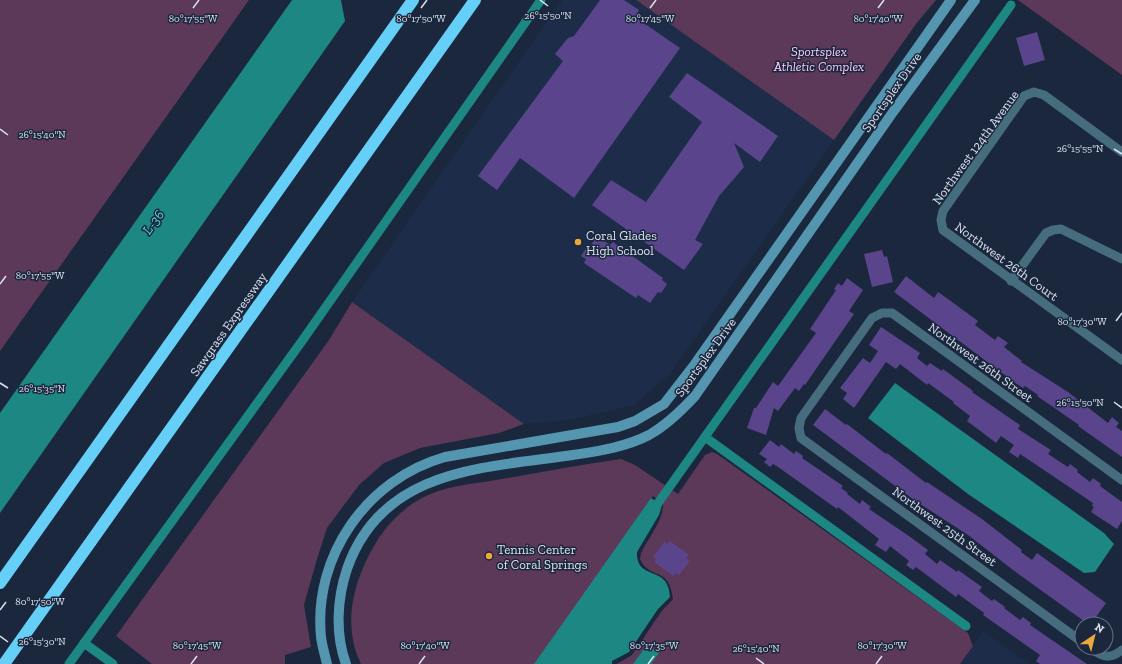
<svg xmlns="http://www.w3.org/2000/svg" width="1122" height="664" viewBox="0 0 1122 664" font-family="'Zilla Slab',serif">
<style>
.built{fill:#1d2d49}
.green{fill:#5c3859}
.water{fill:#1c8783}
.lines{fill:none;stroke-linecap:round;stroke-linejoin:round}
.canal{stroke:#1c8783;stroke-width:9}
.building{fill:#5a448b}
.street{stroke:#466d7e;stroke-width:9}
.secondary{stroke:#5495af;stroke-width:10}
.highway{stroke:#65cff8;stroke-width:12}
.ticks{fill:none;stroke:#d9e2f1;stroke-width:1.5}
.poi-dot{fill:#eda83c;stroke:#1a273c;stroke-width:1.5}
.labels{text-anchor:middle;stroke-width:3;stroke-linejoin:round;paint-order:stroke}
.park-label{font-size:13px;font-style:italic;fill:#ffc9f9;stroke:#1a273c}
.street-label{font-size:13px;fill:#d9e2f1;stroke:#1a273c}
.poi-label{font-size:13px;fill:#d9e2f1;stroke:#1a273c;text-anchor:start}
.water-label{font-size:14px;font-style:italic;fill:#55d9d4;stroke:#1a273c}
.ticks-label{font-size:10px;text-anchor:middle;fill:#d9e2f1;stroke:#1a273c;stroke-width:3;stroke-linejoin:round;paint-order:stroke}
</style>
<rect width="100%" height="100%" fill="#1a273c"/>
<g class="built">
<polygon points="562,0 636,0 834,140 669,375 634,405 569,420 524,424 352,302"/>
<polygon points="983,631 1029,664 960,664"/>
</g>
<g class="green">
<polygon points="0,0 249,0 0,351"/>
<polygon points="636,0 936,0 916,24 834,140"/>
<polygon points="1018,0 1122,0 1122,75"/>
<polygon points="352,302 524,424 499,433 420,448 384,463 359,485 327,528 317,559 304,605 311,647 285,655 285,664 152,664 116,636 329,340"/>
<path d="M712,452l5,2 251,179 5,13 -13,18h-343l15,-9 29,-43 12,-13c-4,-34 -23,-18 -33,-40l1,-6c7,-15 23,-33 22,-50l-10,-7 -118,168h-174c-14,-29 -12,-61 0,-91 12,-31 31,-59 61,-75 22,-12 50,-14 74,-18 41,-7 83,-15 125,-21l14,6 43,29 27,-39z"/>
</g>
<g class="water">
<polygon points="292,0 341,0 345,21 0,513 0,413"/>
<polygon points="895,383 1104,533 1114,544 1095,572 1084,573 968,494 868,418"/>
<path d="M651,498l11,7 -3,10 -22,37c-1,30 32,12 33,45l-12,12 -29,43 -17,9v3h-78z"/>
<polygon points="647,645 659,653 651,664 633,664"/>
</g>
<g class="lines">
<g class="canal">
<polyline points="705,437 966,626"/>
<polyline points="651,513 1011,5"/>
<polyline points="84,643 113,664"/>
<polyline points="69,664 302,341 541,0"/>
</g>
</g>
<g class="building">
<polygon points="600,0 624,0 639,10 635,17 680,48 574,198 520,158 497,190 478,176 563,61 555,54 568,38 574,36"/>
<polygon points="1037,32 1045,60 1024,66 1016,38"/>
<polygon points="687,73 778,136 760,162 734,143 744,167 719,196 695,240 703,244 684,270 592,205 611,180 646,202 702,122 669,97"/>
<polygon points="597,236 610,245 613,242 663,278 662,280 667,284 661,293 658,292 650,303 638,295 636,298 584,263 586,259 581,256 587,247 589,248"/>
<polygon points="882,250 884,257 887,256 893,282 872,287 864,254"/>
<polygon points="906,276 934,298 938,292 948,299 978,321 975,325 995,340 998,336 1008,343 1004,347 1022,361 1021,362 1068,392 1108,423 1112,417 1119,423 1116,427 1122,431 1122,457 1078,426 1079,425 1037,396 1038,395 1025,386 1023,388 1014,382 894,292"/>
<polygon points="847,278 863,290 849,311 854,314 805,385 804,384 799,391 795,388 778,411 774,408 766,435 747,428 754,408 756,408 773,382 778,386 816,333 810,329 836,290 834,289 838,283 842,286"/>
<polygon points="881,327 920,353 917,358 927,366 930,363 942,371 943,369 973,391 972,392 1020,425 1018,429 1051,450 1048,454 1068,467 1070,464 1078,470 1077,472 1090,482 1093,478 1101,484 1100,486 1122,502 1122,521 1117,529 1091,512 1094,507 1092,506 1093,503 1026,458 1020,454 1018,458 1009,452 1014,445 1001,436 996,443 987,436 967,421 970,416 953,403 954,402 928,383 927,385 900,364 896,369 886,362 854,408 843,399 847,393 840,388 863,358 870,363 878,351 869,345"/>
<polygon points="825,409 846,425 847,424 886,454 887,453 926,483 927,482 982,519 1022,550 1021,552 1032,560 1037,553 1106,603 1091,624 1088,624 1013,570 968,535 914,500 813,425"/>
<polygon points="770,440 779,447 781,444 794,454 796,451 803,456 802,458 843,486 841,488 848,493 847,494 860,504 862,500 871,507 869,509 909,536 928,550 925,554 937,564 940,560 957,572 958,570 982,587 979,591 992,601 994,599 1005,607 1004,608 1020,620 1023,617 1031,623 1030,625 1087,664 1040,664 1036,661 1040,655 983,615 984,613 958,594 956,597 916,567 913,570 906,565 909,561 890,546 886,552 875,545 879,539 838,507 837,509 778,467 773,464 770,467 764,462 767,459 759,454"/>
<polygon points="670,541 689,555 686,558 690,561 679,575 676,573 673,576 654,562 656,559 653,557 664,542 667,544"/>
</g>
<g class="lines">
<g class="street">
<polyline points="1122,152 1044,95 1034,92 1024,96 943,211 941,220 943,230 1122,360"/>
<polyline points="1011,281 1046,233 1053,230 1061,229 1122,259"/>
<polyline points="1082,642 801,438 799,428 801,418 872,318 882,313 892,313 1122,480"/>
<path d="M1090,648c13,9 19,12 32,2"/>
</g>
<g class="secondary">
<path d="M327,664c-2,-9 -5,-18 -6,-27 -8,-81 46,-158 124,-180l173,-30 17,-6 29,-17 31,-40 256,-364"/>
<path d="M346,664c-11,-30 -9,-65 1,-95 35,-101 137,-101 226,-114 25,-4 53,-8 76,-20 18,-10 32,-24 46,-39l198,-284 82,-112"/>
</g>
<g class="highway">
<polyline points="0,583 413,0"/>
<polyline points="4,664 475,0"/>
</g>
</g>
<path class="ticks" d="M540,0l8,6M193,8l6,-8M421,8l6,-8M650,8l6,-8M878,8l6,-8M0,129l8,6M1114,149l8,5M0,284l6,-8M1116,321l6,-8M0,383l8,5M1114,402l8,6M0,610l6,-8M0,636l8,6M756,658l8,6M191,664l6,-8M419,664l6,-8M648,664l6,-8M876,664l6,-8"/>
<g class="poi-dot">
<circle cx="578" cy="242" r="4"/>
<circle cx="489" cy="556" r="4"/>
</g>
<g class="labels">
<g class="park-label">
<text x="819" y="56">Sportsplex<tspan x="819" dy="15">Athletic Complex</tspan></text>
</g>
<g class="street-label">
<text transform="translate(891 92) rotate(-55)" y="5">Sportsplex Drive</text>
<text transform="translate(975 147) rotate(-54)" y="5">Northwest 124th Avenue</text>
<text transform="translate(1007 261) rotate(36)" y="5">Northwest 26th Court</text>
<text transform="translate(228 324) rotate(-55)" y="5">Sawgrass Expressway</text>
<text transform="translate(705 357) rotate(-54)" y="5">Sportsplex Drive</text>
<text transform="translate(981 362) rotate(36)" y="5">Northwest 26th Street</text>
<text transform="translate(945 526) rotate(36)" y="5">Northwest 25th Street</text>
</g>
<g class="poi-label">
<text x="586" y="240">Coral Glades<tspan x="586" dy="15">High School</tspan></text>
<text x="497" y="554">Tennis Center<tspan x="497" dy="15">of Coral Springs</tspan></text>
</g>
<g class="water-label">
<text transform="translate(153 222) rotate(-54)" y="5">L-36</text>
</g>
</g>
<g class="ticks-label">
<text x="548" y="19">26°15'50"N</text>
<text x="193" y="22">80°17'55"W</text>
<text x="421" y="22">80°17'50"W</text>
<text x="650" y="22">80°17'45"W</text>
<text x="878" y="22">80°17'40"W</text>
<text x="42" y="138">26°15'40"N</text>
<text x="1080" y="152">26°15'55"N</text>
<text x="40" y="279">80°17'55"W</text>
<text x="1082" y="325">80°17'30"W</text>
<text x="42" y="392">26°15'35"N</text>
<text x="1080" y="406">26°15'50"N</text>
<text x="40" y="605">80°17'50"W</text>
<text x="42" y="645">26°15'30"N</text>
<text x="197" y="649">80°17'45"W</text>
<text x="425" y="649">80°17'40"W</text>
<text x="654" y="649">80°17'35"W</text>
<text x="882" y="649">80°17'30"W</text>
<text x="756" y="652">26°15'40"N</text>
</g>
<g transform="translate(1094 636) rotate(35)"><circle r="19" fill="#1a273c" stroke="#667284"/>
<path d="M0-3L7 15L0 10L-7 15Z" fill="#eda83c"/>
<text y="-6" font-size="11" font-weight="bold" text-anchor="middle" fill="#d9e2f1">N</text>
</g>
</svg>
